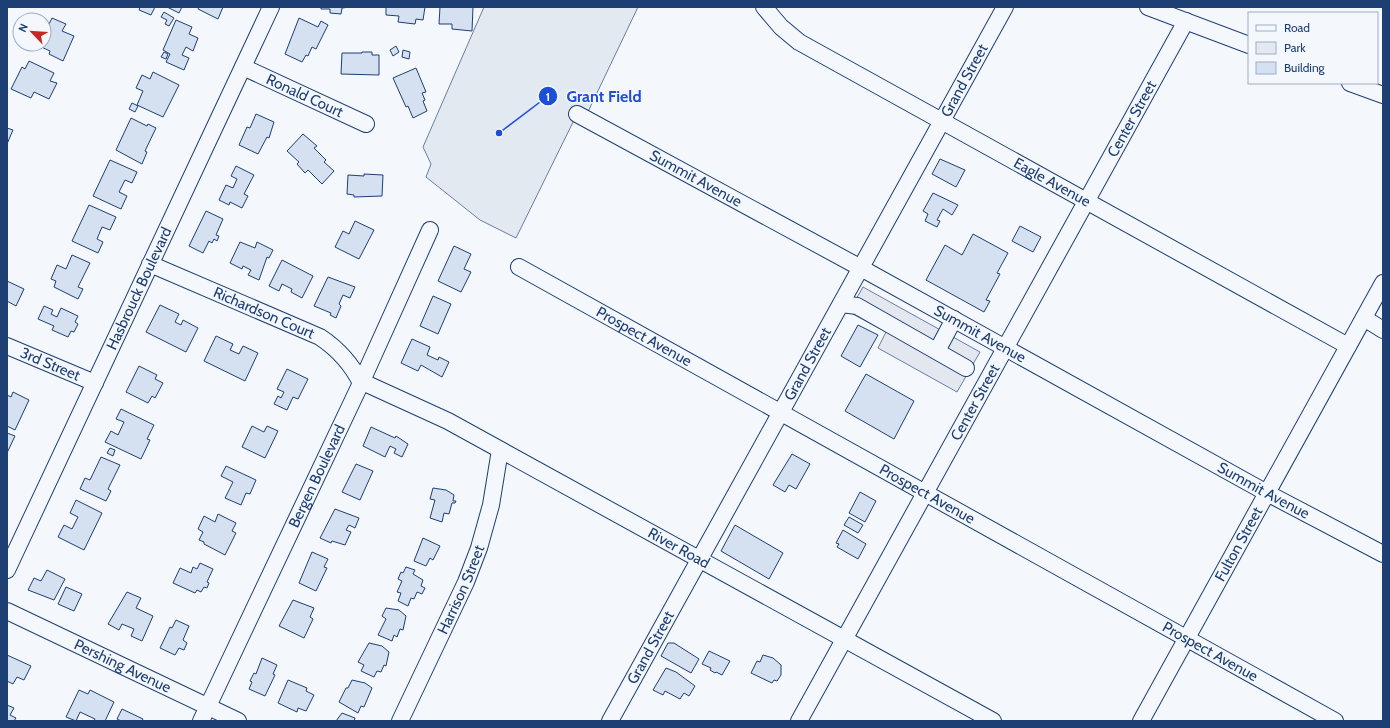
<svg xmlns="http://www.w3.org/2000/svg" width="1390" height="728" viewBox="0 0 1390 728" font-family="Cabin,sans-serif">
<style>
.green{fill:#e3e9f0;stroke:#687fa3}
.parking{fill:#e3e8f0;stroke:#687fa3}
.building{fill:#d5e0f0;stroke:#1d3f73}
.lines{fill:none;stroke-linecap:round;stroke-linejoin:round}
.minor-casing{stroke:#1d3f73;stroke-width:18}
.minor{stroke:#f4f7fb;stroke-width:16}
.labels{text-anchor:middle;stroke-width:3;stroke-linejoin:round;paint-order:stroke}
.street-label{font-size:15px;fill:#1d3f73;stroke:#f4f7fb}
.leader{fill:none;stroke:#1d4ed8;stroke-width:1.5}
.callout-dot{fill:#1d4ed8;stroke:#f4f7fb;stroke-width:1.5}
.mark-label{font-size:12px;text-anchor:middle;font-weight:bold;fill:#fff}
.callout-label{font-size:16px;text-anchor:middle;font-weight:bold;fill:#1d4ed8;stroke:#f4f7fb;stroke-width:3;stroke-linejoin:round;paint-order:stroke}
</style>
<rect width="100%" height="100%" fill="#f4f7fb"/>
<polygon class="green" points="484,7 638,7 585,118 577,114 516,238 480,220 426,177 431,164 423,147"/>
<polygon class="parking" points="863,287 980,352 957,392 878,348 886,332 849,312"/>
<g class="building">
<polygon points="140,7 155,7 151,15 139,10"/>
<polygon points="167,7 182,7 179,13"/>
<polygon points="199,7 223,7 218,19 198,9"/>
<polygon points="321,7 350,7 342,8 341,14 330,13 330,9 321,9"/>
<polygon points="386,7 425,7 423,20 416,19 415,24 398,22 399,16 386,15"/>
<polygon points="440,7 473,7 472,31 452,29 452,24 439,24"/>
<polygon points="164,12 174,18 169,26 165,24 167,20 161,17"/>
<polygon points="52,18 66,24 62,31 74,36 63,61 49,54 50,51 35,44 44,44 44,23 49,24"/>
<polygon points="299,18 318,27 321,21 328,25 316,49 312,47 308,56 306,55 302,62 285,54"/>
<polygon points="176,20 192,27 189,34 198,38 193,51 186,47 182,55 189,58 184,70 166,62 170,54 163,50"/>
<polygon points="396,46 399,52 393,56 390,50"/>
<polygon points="403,50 410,52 409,59 402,57"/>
<polygon points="164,52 168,54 166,59 161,57"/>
<polygon points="362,52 372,52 372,55 379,55 379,75 341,74 342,53 362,53"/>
<polygon points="29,61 54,73 50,81 57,83 49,99 34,92 31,98 11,89 22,67 25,69"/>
<polygon points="416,68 426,92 422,93 425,100 423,101 427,111 413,118 408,106 406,107 393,78"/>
<polygon points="153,72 179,85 163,117 137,105 143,91 136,88 142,75 150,79"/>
<polygon points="132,103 138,106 135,112 129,109"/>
<polygon points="256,114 274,122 269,138 267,137 258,154 239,145 247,127 250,128"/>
<polygon points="131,118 147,126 148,124 156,128 145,151 147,152 142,164 116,150"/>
<polygon points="7,128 13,130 7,144"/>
<polygon points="303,134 317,146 314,148 326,160 324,162 334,171 322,184 308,170 305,173 297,164 299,162 287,151"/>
<polygon points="940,159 965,170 956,187 932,174"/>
<polygon points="110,160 137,172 132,183 125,180 119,192 127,196 121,209 93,196"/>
<polygon points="236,166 254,175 244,194 248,196 242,208 230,202 229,205 219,200 226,185 233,188 237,179 231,176"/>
<polygon points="364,174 383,175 382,196 354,197 354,195 347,194 348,175 364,176"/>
<polygon points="933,193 958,205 952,215 943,209 937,220 940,221 937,227 925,221 928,214 923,211"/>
<polygon points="89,205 116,217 110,230 102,227 97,239 103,242 98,253 72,241"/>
<polygon points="206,211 223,219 216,235 219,236 217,241 214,239 212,243 209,241 203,253 189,246"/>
<polygon points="355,221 374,230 359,259 335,247 343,231 349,234"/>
<polygon points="1020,226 1041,237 1033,252 1012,241"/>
<polygon points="973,234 1008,253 997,273 1000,274 986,300 990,301 984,312 926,280 945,245 962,255"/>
<polygon points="240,242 255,248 257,242 273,250 269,258 267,257 259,280 248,275 251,270 243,266 242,269 230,263"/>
<polygon points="454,246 471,254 464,269 471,272 461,292 438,281"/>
<polygon points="72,255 90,263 78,287 83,289 78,299 54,287 56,281 51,279 57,265 66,269"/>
<polygon points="282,260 313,276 302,298 291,292 292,289 282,284 279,291 269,286"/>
<polygon points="328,277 355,287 350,298 343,295 339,304 341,306 336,318 330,315 331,313 314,306"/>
<polygon points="7,281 24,289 16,306 7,301"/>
<polygon points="433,296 451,304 438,334 420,326"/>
<polygon points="160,305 179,314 175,322 181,325 183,320 198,328 186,352 146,332"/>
<polygon points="44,306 53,310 51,314 57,317 61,308 78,316 75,322 78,324 74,332 71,331 68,337 52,330 54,326 38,319"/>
<polygon points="858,325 878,335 860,367 841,356"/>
<polygon points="216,336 233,344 230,350 239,354 243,346 258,353 245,381 204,361"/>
<polygon points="412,339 430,347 427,355 438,360 439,357 449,362 442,377 421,365 418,371 401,363"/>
<polygon points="139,366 157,375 155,379 163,383 155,398 152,396 148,403 126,392"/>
<polygon points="287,369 308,379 298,399 293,397 287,410 274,404 278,396 281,398 284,392 277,389"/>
<polygon points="866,374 914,401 894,439 845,411"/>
<polygon points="13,392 29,400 15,430 7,426 7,395 11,397"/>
<polygon points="121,409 154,425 147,439 150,440 141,459 105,442 111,431 118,435 124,422 116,419"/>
<polygon points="252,426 264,432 267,426 278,431 265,458 242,447"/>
<polygon points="371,427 395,438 396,436 408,444 402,457 394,453 396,449 390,446 385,457 363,446"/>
<polygon points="7,433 15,436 7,453"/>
<polygon points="110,448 115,450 113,456 107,453"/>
<polygon points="792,454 810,464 796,489 789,485 785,492 773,485"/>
<polygon points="101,457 120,465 108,489 111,491 106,501 80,489 85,478 90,480"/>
<polygon points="356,464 373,471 360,500 342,492"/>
<polygon points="226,466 256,480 250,494 246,493 241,505 225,498 233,482 221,476"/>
<polygon points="433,488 446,490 454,495 453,501 456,501 455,503 452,503 449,514 444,513 442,522 430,518 435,500 430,499"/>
<polygon points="860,492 876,501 865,522 849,513"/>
<polygon points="76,500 102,513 84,550 58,537 64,525 72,529 78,517 70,513"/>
<polygon points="335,509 359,518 355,528 349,525 346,530 351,532 345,545 332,541 331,543 320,538"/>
<polygon points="218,514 236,523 232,531 236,533 225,555 204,544 204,542 199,540 203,532 198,529 204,516 215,522"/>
<polygon points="849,517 863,525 858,533 844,525"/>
<polygon points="735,525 783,553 769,579 721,551"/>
<polygon points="843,530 866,544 858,559 837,547 839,544 836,543"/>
<polygon points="423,538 440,546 433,560 430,558 426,566 414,561"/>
<polygon points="312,552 328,559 324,567 327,568 316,591 299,583"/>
<polygon points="200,563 213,569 207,582 209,583 207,588 204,587 201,592 197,590 195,593 173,583 180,568 191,573 193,567 197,569"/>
<polygon points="406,567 415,570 413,574 423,580 421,586 425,588 422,594 417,592 414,599 411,598 408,606 398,601 401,593 397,592 402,581 398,579 401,572 403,573"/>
<polygon points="47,570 65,579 54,600 28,590 34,578 41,581"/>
<polygon points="66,587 82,594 74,611 58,604"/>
<polygon points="127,592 141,598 136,608 153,616 142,641 131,636 134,629 122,624 119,630 108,624"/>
<polygon points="293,600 314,608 310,617 313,619 304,638 279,626"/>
<polygon points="386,608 399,610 406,616 403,630 400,629 397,637 394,635 392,641 378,635 386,619 382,616"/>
<polygon points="176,620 189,626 183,640 187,643 184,650 179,648 175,655 160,648 170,627 172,628"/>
<polygon points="369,643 382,646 389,652 386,666 384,665 381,672 377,671 374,677 361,671 364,665 358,662"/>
<polygon points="668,643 674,643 699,659 691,673 661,656"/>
<polygon points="709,651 730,661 722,675 716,672 715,673 710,670 711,668 702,664"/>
<polygon points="7,655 31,666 24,680 17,677 13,684 7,681"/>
<polygon points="763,655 773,658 781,665 781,675 777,681 774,680 772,683 751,673 757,661 760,662"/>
<polygon points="262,658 277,665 273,674 275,675 265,696 249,689 252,682 250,681 254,673 256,674"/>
<polygon points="666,668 676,672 695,686 689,696 684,693 680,699 665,691 663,695 653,690"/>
<polygon points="288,680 307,688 306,691 314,695 306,711 298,708 297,712 278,703"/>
<polygon points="352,680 365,683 372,688 364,707 361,706 358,713 339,702 346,688 348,688"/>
<polygon points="79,690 88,694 90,690 114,702 105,721 94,721 95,719 80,712 76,721 66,717"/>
<polygon points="7,705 14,708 10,715 16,718 14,721 7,721"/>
<polygon points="122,709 143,719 142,721 121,721 117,719"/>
<polygon points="342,713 355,718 354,721 336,721"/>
</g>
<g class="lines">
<defs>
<g id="minor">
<path id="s1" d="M764,7l17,20 18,15 549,304"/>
<polyline points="1148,7 1249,45"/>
<path id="s2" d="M243,67l123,57"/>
<polyline points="1350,83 1383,95"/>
<path id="s3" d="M577,114l284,154 406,225 116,61"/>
<path id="s4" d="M150,264l170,73c18,12 31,26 41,46l6,1 81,37 545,300"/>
<path id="s5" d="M519,267l816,454"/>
<polyline points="841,304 857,306 966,368"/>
<polyline points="1364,318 1383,330"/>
<path id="s6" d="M7,346l88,37"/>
<polyline points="937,351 954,319"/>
<path id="s7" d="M7,570l264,-563"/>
<path id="s8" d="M7,611l231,110"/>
<path id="s9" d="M201,721l160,-338 69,-153"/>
<path id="s10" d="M400,721l66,-139 13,-34 12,-43 9,-55"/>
<path id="s11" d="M610,721l395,-714"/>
<path id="s12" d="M799,721l387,-700"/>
<path id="s13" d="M1141,721l242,-438"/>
</g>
</defs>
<use href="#minor" class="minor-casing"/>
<use href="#minor" class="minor"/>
</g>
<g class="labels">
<g class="street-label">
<text dy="5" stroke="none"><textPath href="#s11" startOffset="732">Grand Street</textPath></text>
<text dy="5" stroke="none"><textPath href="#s2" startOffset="68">Ronald Court</textPath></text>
<text dy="5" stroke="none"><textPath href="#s12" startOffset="688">Center Street</textPath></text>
<text dy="5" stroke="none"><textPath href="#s3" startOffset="135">Summit Avenue</textPath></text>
<text dy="5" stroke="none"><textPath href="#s1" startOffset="339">Eagle Avenue</textPath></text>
<text dy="5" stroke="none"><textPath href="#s7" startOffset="311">Hasbrouck Boulevard</textPath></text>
<text dy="5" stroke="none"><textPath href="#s4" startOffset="124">Richardson Court</textPath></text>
<text dy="5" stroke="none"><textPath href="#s3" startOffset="459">Summit Avenue</textPath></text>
<text dy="5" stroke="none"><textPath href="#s5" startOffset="143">Prospect Avenue</textPath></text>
<text dy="5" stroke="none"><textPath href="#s6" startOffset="47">3rd Street</textPath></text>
<text dy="5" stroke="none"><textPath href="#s11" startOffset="408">Grand Street</textPath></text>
<text dy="5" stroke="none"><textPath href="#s12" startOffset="364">Center Street</textPath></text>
<text dy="5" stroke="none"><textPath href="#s9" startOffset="271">Bergen Boulevard</textPath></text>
<text dy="5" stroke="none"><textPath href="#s3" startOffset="783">Summit Avenue</textPath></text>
<text dy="5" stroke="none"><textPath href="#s5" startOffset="467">Prospect Avenue</textPath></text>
<text dy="5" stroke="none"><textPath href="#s13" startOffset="202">Fulton Street</textPath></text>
<text dy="5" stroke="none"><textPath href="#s4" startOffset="606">River Road</textPath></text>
<text dy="5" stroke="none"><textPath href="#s10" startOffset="145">Harrison Street</textPath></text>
<text dy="5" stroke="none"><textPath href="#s11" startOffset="84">Grand Street</textPath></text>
<text dy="5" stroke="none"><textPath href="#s5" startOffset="791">Prospect Avenue</textPath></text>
<text dy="5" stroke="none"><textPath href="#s8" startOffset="128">Pershing Avenue</textPath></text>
</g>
</g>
<path class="leader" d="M499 133L548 96"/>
<g class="callout-dot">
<circle cx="499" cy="133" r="4"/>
<circle cx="548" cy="96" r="10"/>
</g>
<g class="mark-label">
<text x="548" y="101">1</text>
</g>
<g class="callout-label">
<text x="604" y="102">Grant Field</text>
</g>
<rect width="1390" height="728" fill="none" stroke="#1d3f73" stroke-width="16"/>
<rect x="1248" y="12" width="130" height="72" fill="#f4f7fb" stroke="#9eadc5"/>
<rect x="1256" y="25" width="20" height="6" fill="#f4f7fb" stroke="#9eadc5"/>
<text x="1284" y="32" font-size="12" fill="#1d3f73">Road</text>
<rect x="1256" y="42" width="20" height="12" fill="#e3e9f0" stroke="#9eadc5"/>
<text x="1284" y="52" font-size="12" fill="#1d3f73">Park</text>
<rect x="1256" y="62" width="20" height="12" fill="#d5e0f0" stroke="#9eadc5"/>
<text x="1284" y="72" font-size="12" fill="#1d3f73">Building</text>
<g transform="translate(32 32) rotate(295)"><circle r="19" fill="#f4f7fb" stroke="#9eadc5"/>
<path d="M0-3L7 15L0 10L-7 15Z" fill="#c62828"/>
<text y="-6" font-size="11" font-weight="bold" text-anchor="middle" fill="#1d3f73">N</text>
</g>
</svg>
